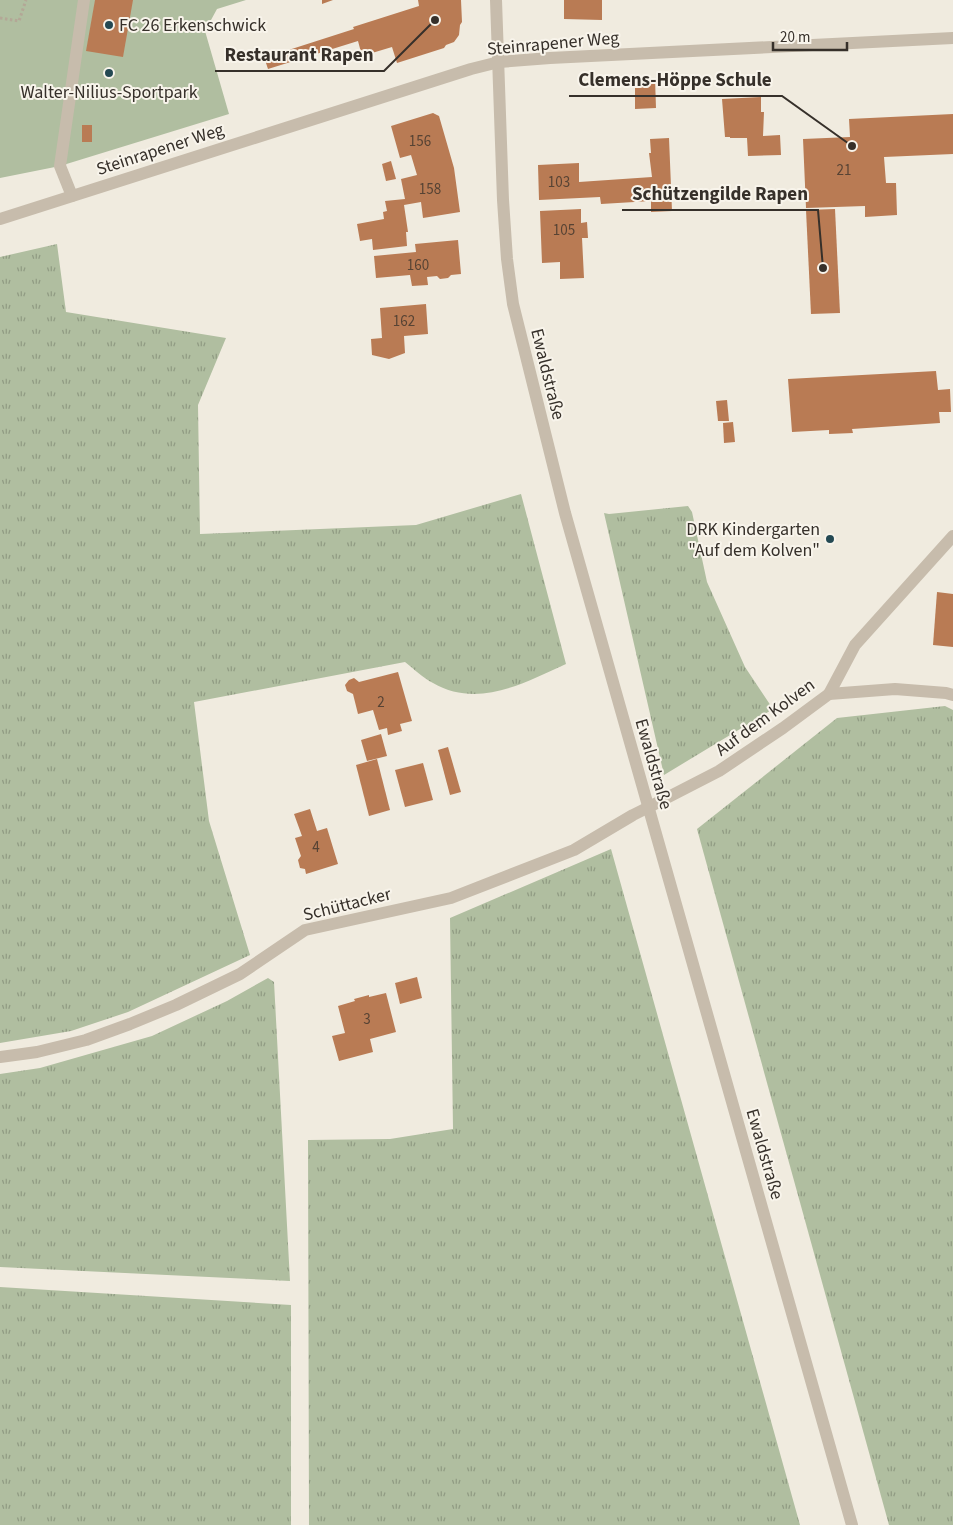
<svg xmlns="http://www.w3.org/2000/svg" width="953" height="1525" viewBox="0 0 953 1525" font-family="'Source Sans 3',sans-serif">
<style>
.grass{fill:url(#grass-tufts)}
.pitch{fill:#b0bea0}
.building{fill:#b97b54}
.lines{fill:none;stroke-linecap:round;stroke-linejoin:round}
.path{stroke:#b3a796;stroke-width:3;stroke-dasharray:2.5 2.5;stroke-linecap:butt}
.service{stroke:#c7bcac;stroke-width:12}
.minor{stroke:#c7bcac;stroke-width:12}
.tertiary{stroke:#c7bcac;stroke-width:12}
.poi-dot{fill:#244953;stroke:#f8f4eb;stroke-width:2}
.labels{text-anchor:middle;stroke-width:4;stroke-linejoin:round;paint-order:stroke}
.number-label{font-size:15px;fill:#574334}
.poi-label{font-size:18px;fill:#36302a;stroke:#f8f4eb;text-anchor:start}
.street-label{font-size:18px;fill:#36302a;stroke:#f8f4eb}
.leader{fill:none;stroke:#36302a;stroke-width:2}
.callout-dot{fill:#36302a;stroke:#f8f4eb;stroke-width:2}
.callout-label{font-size:19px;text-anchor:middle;font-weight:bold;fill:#36302a;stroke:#f8f4eb;stroke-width:4;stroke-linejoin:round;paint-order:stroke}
</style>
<defs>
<pattern id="grass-tufts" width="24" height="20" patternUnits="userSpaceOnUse" patternTransform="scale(1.25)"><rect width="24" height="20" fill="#b0bea0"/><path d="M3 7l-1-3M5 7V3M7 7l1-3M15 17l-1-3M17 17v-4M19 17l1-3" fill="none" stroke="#909b83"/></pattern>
</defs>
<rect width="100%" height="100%" fill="#f0ebdf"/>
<g class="grass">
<path d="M57,244l9,68 160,26 -28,67 2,129 216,-9 105,-31 45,170c-42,19 -88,45 -133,19 -10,-5 -19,-14 -28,-21l-211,40 15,119 41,134 -122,57 -57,19 -71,12v-786z"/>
<polygon points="688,506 692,512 707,582 745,667 773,709 664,775 604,513 609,514"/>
<polygon points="945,706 953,710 953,1525 889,1525 697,829 837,718"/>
<polygon points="611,849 800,1525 309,1525 308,1140 390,1139 453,1129 450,918"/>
<polygon points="268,978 274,982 290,1281 0,1267 0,1074 40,1068 152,1036 227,1001"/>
<polygon points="0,1287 291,1305 291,1525 0,1525"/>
</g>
<polygon class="pitch" points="0,0 246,0 217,9 205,31 229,114 60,166 0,178"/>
<g class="building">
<polygon points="95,0 133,0 123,57 86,51"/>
<polygon points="322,0 333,0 322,4"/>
<polygon points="418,0 461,0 462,22 460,25 459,35 454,42 446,45 444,48 397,63 392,47 362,56 358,41 268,69 263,54 272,51 273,55 354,29 353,27 419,6"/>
<polygon points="564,0 602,0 602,20 564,19"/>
<polygon points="655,78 656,108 635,109 635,79"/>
<polygon points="761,97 761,112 764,112 763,136 780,135 781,155 748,156 747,138 730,138 730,137 725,137 722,99"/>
<polygon points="433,113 439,116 454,168 460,212 423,218 421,202 404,205 408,232 406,232 407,246 373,250 372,239 360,241 357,224 384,219 383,212 387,211 385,201 405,199 401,179 417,175 411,155 400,158 391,126"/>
<polygon points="953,114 953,154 884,157 886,183 896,183 897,215 865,217 865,206 806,208 803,139 850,137 849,119"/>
<rect x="82" y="125" width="10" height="17"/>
<polygon points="669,138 672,211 651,212 651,201 601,204 600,197 539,200 538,165 579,163 579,182 652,177 649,153 651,153 650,139"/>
<polygon points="391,161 396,179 386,181 382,164"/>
<polygon points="581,209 581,223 587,222 588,238 582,238 584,278 560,279 560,262 542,263 540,211"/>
<polygon points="835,209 840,313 811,314 806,210"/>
<polygon points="458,240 461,274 451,275 448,278 440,279 437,276 427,277 428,285 412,286 410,275 376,278 374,256 416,252 415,244"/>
<polygon points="426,304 428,334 404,336 405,353 389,359 372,355 371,339 382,338 380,308"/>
<polygon points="936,371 938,390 950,389 951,412 939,412 940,423 852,429 853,433 829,434 829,430 792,432 788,379"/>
<polygon points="727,400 729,421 718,421 716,401"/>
<polygon points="733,422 735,442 724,443 723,423"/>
<polygon points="937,592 953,594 953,647 933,645"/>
<polygon points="398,672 412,721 400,724 402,731 388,735 387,728 379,730 373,710 358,714 353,694 347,691 345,685 349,680 354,678 359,682"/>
<polygon points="381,734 387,756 367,761 361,740"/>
<polygon points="448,747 461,792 450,795 438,750"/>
<polygon points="377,759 390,810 369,816 356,765"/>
<polygon points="423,763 433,800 405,807 395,770"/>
<polygon points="310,809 317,831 327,828 338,864 306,874 305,869 300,868 298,860 301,856 295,838 302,836 294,814"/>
<polygon points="417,977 422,998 400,1004 395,983"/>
<polygon points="386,993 396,1032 370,1039 373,1052 339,1061 332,1036 345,1033 338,1006 355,1001 354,999 369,995 369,997"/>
</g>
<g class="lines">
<polyline class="path" points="0,18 19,21 26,0"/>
<g class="service">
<polyline points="72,196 60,166 84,0"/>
<polyline points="0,1057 37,1052 86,1040 130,1024 176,1005 240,974 305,930 451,898 574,850 633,815 649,807"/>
</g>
<g class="minor">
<polyline points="829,694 895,689 946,693 953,695"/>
<polyline points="649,807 719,771 783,728 829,694 855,645 953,536"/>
</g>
<g class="tertiary">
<polyline points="496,0 503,200 507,259 513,304 565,513 852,1525"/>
<polyline points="0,219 471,69 499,62 550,58 953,38"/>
</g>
</g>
<g class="poi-dot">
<circle cx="109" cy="25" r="5"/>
<circle cx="109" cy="73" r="5"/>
<circle cx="830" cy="539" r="5"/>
</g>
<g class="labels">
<g class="number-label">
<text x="420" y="146">156</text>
<text x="844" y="175">21</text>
<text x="559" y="187">103</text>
<text x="430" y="194">158</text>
<text x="564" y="235">105</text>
<text x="418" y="270">160</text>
<text x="404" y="326">162</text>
<text x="381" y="707">2</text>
<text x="316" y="852">4</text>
<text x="367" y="1024">3</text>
</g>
<g class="poi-label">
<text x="119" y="31">FC 26 Erkenschwick</text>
<text x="109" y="98" text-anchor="middle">Walter-Nilius-Sportpark</text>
<text x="820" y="535" text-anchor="end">DRK Kindergarten<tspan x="820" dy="21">"Auf dem Kolven"</tspan></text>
</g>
<g class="street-label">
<text transform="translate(553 43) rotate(-5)" y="6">Steinrapener Weg</text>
<text transform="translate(160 149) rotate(-18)" y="6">Steinrapener Weg</text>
<text transform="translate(548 374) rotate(76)" y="6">Ewaldstraße</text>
<text transform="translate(765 717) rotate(-36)" y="6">Auf dem Kolven</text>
<text transform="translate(654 764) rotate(74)" y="6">Ewaldstraße</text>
<text transform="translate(347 904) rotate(-14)" y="6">Schüttacker</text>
<text transform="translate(765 1154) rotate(74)" y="6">Ewaldstraße</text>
</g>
</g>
<path class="leader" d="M435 20L384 71H215M852 146L782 96H569M823 268L818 210H622"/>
<g class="callout-dot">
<circle cx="435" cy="20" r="5"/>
<circle cx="852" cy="146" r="5"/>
<circle cx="823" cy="268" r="5"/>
</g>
<g class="callout-label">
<text x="299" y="61">Restaurant Rapen</text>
<text x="675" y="86">Clemens-Höppe Schule</text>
<text x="720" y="200">Schützengilde Rapen</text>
</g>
<path d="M773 42v8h74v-8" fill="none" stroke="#36302a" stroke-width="2.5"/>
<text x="780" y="42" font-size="15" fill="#36302a" stroke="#f8f4eb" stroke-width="4" paint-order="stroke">20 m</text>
</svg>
